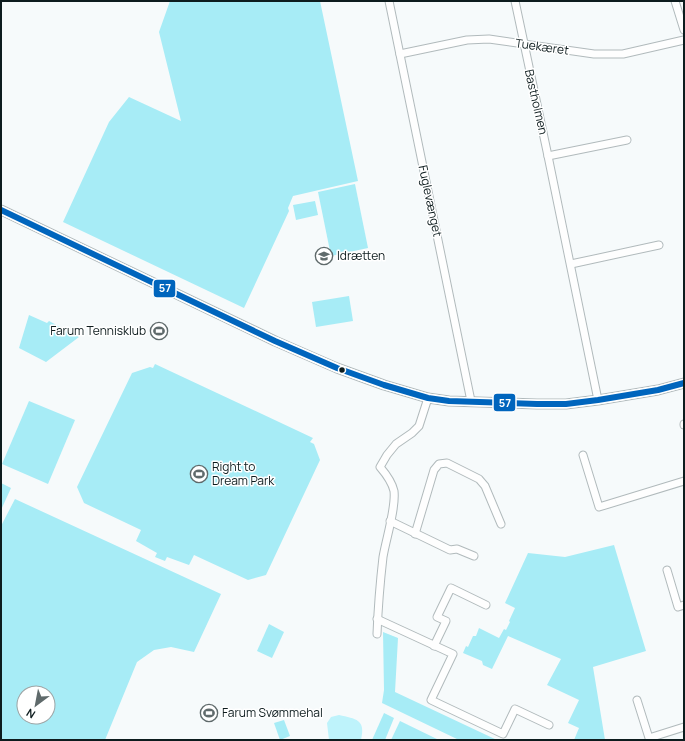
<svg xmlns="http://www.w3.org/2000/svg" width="685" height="741" viewBox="0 0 685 741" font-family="Manrope,sans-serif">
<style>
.green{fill:#a7ecf6;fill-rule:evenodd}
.water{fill:#bef3fb}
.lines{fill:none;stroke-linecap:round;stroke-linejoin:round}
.minor-casing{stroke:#b1babc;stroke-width:9}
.tertiary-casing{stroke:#b1babc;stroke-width:11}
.minor{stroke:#fefefe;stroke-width:7}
.tertiary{stroke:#fefefe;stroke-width:9}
.bus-1-casing{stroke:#fff;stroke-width:9}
.bus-1{stroke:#0065bd;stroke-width:6}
.bus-dot{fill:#0d1c1e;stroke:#fff;stroke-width:1.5}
.labels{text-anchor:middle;stroke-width:3;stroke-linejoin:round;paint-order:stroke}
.street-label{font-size:12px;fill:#0d1c1e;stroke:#fff}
.poi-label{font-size:12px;fill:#0d1c1e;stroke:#fff;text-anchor:start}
.line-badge{stroke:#fff;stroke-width:1.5}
.badge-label{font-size:11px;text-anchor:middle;font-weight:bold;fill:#fff}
</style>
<rect width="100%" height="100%" fill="#f6fafb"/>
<g class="green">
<polygon points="170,1 320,1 358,181 293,196 288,208 289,211 244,308 63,222 109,122 129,97 181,121 159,32"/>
<polygon points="355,184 368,248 331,256 318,192"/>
<polygon points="315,201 318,215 296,220 293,205"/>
<polygon points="349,296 353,321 316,327 312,302"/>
<polygon points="29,315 47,323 49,321 79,337 46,362 19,348"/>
<polygon points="155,364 313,438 310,442 314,444 320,460 266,575 248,580 194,555 189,565 167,557 165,561 155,557 157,553 136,541 141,530 84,503 77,487 132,373 150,367 153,368"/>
<polygon points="29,401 75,420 48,484 2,464"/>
<polygon points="1,483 11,488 1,510"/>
<path d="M15,499l206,95 -27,58 -23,-5 -17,3 -17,12 -32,78h-104v-214zM24,693h24v24h-24z"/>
<polygon points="614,545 646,651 593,667 605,740 574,740 579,728 568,723 579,700 547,685 561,659 508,636 492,669 483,665 482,661 463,653 466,646 468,647 473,636 476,636 479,628 499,638 504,629 506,630 510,622 509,621 515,608 505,603 528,553 565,557"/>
<polygon points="269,624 284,632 272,658 257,651"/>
<polygon points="383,632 398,638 395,692 497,740 459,740 382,703 384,690"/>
<polygon points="384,713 394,718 385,740 372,740"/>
<polygon points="284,720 290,736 280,740 274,723"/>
<polygon points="400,721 439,740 391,740"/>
</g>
<path class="water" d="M339,715c17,4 27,4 22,25h-32l-2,-17 4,-6z"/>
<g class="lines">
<defs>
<g id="minor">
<polyline points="389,1 471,401"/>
<polyline points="515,1 548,156 598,400"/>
<polyline points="675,1 684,30"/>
<polyline points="400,54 467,40 489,39 594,54 623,54 684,40"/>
<polyline points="548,156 627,140"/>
<polyline points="571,264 659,245"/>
<polyline points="684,424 684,425"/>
<polyline points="583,455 599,507 684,481"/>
<polyline points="390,521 450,550 457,549 474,556"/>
<polyline points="415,534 434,470 439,464 447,463 479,479 485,486 501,524"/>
<polyline points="667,570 678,607 684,605"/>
<polyline points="377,619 453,654 431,700 503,734 515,709 549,725"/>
<path d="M377,634c1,-26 3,-51 6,-77 3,-18 13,-49 11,-66 -2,-9 -8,-17 -14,-24l7,-12 9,-11 16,-11 7,-7 9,-28"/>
<polyline points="434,646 446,621 437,617 451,588 486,605"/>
<polyline points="637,700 649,738 684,727"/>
</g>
<polyline id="tertiary" points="1,210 275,341 337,368 384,385 428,398 449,401 537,404 566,404 598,400 658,390 684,383"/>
</defs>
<use href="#minor" class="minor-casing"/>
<use href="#tertiary" class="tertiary-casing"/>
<use href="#minor" class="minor"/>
<use href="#tertiary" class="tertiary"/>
<defs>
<polyline id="bus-1" points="1,210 275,341 337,368 384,385 428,398 449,401 537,404 566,404 598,400 658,390 684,383"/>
</defs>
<use href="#bus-1" class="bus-1-casing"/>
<use href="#bus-1" class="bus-1"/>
</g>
<defs>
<symbol id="school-ring" viewBox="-11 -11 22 22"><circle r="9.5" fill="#fff" stroke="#5f6a6b" stroke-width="1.5"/><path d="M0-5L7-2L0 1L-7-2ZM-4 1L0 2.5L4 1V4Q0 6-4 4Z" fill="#5f6a6b"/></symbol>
<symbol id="stadium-ring" viewBox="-11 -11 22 22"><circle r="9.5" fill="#fff" stroke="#5f6a6b" stroke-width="1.5"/><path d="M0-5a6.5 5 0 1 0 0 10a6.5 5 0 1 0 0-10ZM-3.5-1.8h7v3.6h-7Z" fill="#5f6a6b"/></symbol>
</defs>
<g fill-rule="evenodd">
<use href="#school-ring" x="314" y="246" width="20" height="20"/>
<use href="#stadium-ring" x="149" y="321" width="20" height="20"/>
<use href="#stadium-ring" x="189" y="464" width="20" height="20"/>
<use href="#stadium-ring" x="199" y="703" width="20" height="20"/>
</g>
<circle class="bus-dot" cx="342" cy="370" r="3.5"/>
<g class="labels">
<g class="street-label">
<text transform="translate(542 47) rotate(8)" y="4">Tuekæret</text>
<text transform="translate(536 102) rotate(77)" y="4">Bastholmen</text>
<text transform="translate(430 201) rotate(78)" y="4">Fuglevænget</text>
</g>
<g class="poi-label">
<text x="337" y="260">Idrætten</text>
<text x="146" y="335" text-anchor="end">Farum Tennisklub</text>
<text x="212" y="471">Right to<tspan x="212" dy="14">Dream Park</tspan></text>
<text x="222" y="717">Farum Svømmehal</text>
</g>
</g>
<g class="line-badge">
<rect x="153" y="279" width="23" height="19" rx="4" fill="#0065bd"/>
<rect x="493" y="393" width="23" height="19" rx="4" fill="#0065bd"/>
</g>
<g class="badge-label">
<text x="165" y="292">57</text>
<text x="505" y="407">57</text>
</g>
<rect width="685" height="741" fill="none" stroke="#0d1c1e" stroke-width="4"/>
<g transform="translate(36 705) rotate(212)"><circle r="19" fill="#ffffff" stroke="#9ea4a5"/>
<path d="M0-3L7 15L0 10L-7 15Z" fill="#5f6a6b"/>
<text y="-6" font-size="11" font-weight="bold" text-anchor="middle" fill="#0d1c1e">N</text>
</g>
</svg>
